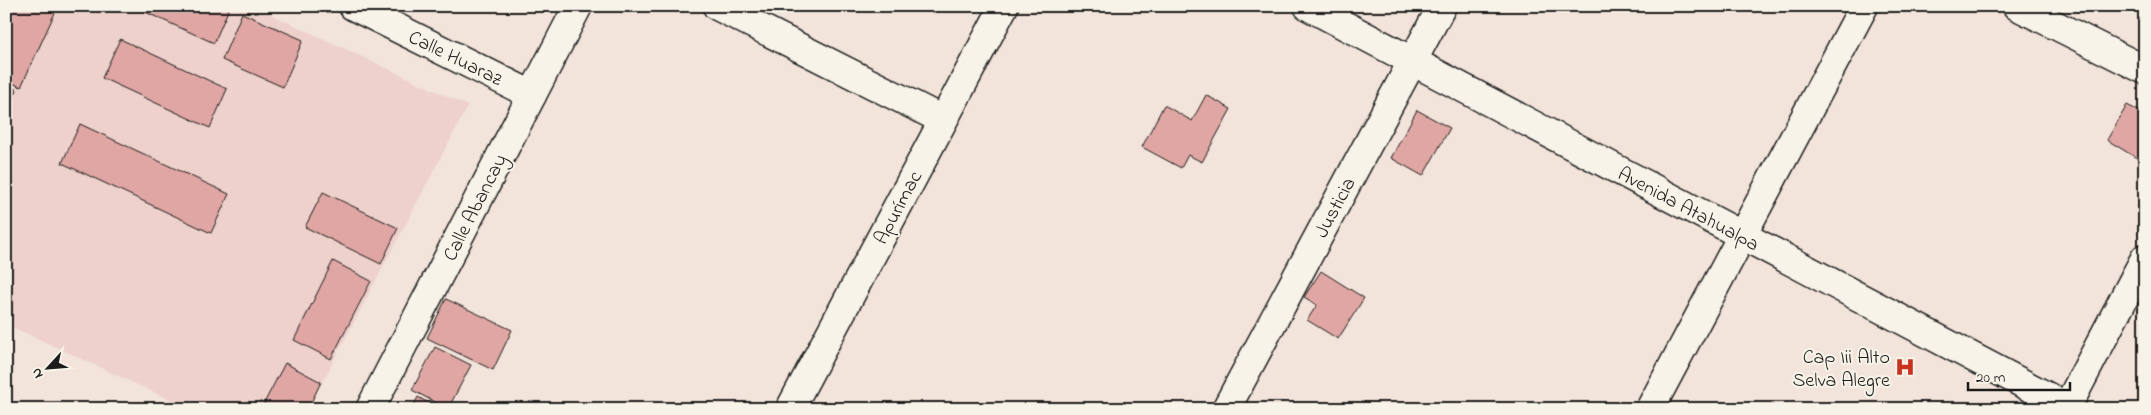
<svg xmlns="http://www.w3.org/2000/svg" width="2151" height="415" viewBox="0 0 2151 415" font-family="'Indie Flower',sans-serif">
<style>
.built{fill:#edd1ca}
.building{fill:#e0a6a3;stroke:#1c1c1c}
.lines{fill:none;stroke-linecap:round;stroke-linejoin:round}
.street-casing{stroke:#1c1c1c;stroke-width:31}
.secondary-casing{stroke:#1c1c1c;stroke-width:31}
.street{stroke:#f7f3e8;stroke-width:28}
.secondary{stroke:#f7f3e8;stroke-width:28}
.labels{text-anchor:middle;stroke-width:4;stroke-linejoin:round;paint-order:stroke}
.street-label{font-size:20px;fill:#1c1c1c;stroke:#f7f3e8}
.poi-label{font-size:20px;fill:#1c1c1c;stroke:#f7f3e8;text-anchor:end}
</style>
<rect width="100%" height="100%" fill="#f2e4da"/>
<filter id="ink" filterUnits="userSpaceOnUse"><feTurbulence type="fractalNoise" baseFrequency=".02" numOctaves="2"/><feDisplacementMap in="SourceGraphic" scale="10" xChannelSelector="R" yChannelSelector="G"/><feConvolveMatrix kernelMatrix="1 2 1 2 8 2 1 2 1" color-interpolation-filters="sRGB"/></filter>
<g filter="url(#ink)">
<polygon class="built" points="6,6 253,6 468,106 308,409 190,409 6,324"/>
<g class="building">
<polygon points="6,6 58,6 21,87 6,80"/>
<polygon points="146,6 230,6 214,43 143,11"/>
<polygon points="242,13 303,40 283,87 222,60"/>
<polygon points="120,39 227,89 210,128 102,78"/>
<polygon points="6,85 17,90 6,112"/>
<polygon points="1206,95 1231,109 1202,162 1188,155 1181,168 1142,147 1164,105 1192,121"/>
<polygon points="2127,105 2145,114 2145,163 2107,140"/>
<polygon points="1417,110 1450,128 1423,176 1391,158"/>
<polygon points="80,124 229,194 211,233 62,163"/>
<polygon points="323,192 398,228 381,264 305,227"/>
<polygon points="333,261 371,281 331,359 294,340"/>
<polygon points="1321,271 1364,298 1338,339 1307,320 1317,305 1304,297"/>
<polygon points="446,299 512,330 493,370 427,338"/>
<polygon points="435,347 471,365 448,409 412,390"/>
<polygon points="285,363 321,382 308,409 261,409"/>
<polygon points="418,397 439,409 412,409"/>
</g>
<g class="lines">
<defs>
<g id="street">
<polyline points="353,6 532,95"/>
<polyline points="717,6 943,120"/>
<polyline points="1308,6 2071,409"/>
<polyline points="370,409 578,6"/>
<polyline points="1226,409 1442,6"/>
<polyline points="1650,409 1864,6"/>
<polyline points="2066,409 2145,258"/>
</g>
<g id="secondary">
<polyline points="2017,6 2145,70"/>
<polyline points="790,409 1004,6"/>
</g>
</defs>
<use href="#street" class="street-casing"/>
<use href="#secondary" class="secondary-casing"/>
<use href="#street" class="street"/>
<use href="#secondary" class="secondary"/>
</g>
</g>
<defs>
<symbol id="hospital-bare" viewBox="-9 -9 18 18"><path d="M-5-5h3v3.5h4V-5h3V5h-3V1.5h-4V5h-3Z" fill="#c8321e" stroke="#f7f3e8" stroke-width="2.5" paint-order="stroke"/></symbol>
</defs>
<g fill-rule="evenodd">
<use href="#hospital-bare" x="1891" y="353" width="28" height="28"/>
</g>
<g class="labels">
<g class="street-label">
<text transform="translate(456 57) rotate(26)" y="7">Calle Huaraz</text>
<text transform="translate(474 207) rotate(-63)" y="7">Calle Abancay</text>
<text transform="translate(897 207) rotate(-62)" y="7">Apurímac</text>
<text transform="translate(1334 207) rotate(-62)" y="7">Justicia</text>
<text transform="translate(1689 208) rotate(28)" y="7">Avenida Atahualpa</text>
</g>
<g class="poi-label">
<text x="1890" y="363">Cap Iii Alto<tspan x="1890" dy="23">Selva Alegre</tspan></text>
</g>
</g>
<rect width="2151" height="415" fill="none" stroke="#f7f3e8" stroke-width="25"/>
<rect x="12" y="12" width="2126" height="390" fill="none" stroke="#1c1c1c" stroke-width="2" filter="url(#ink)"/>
<g transform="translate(48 368) rotate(244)" stroke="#f7f3e8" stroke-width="4" paint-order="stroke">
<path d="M0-4L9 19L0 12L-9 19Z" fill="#1c1c1c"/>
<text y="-8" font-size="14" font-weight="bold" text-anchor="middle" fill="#1c1c1c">N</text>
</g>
<path d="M1968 382v8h102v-8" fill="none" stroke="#1c1c1c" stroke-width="2.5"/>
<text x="1976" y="382" font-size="15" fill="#1c1c1c" stroke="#f7f3e8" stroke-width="4" paint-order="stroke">20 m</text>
</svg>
